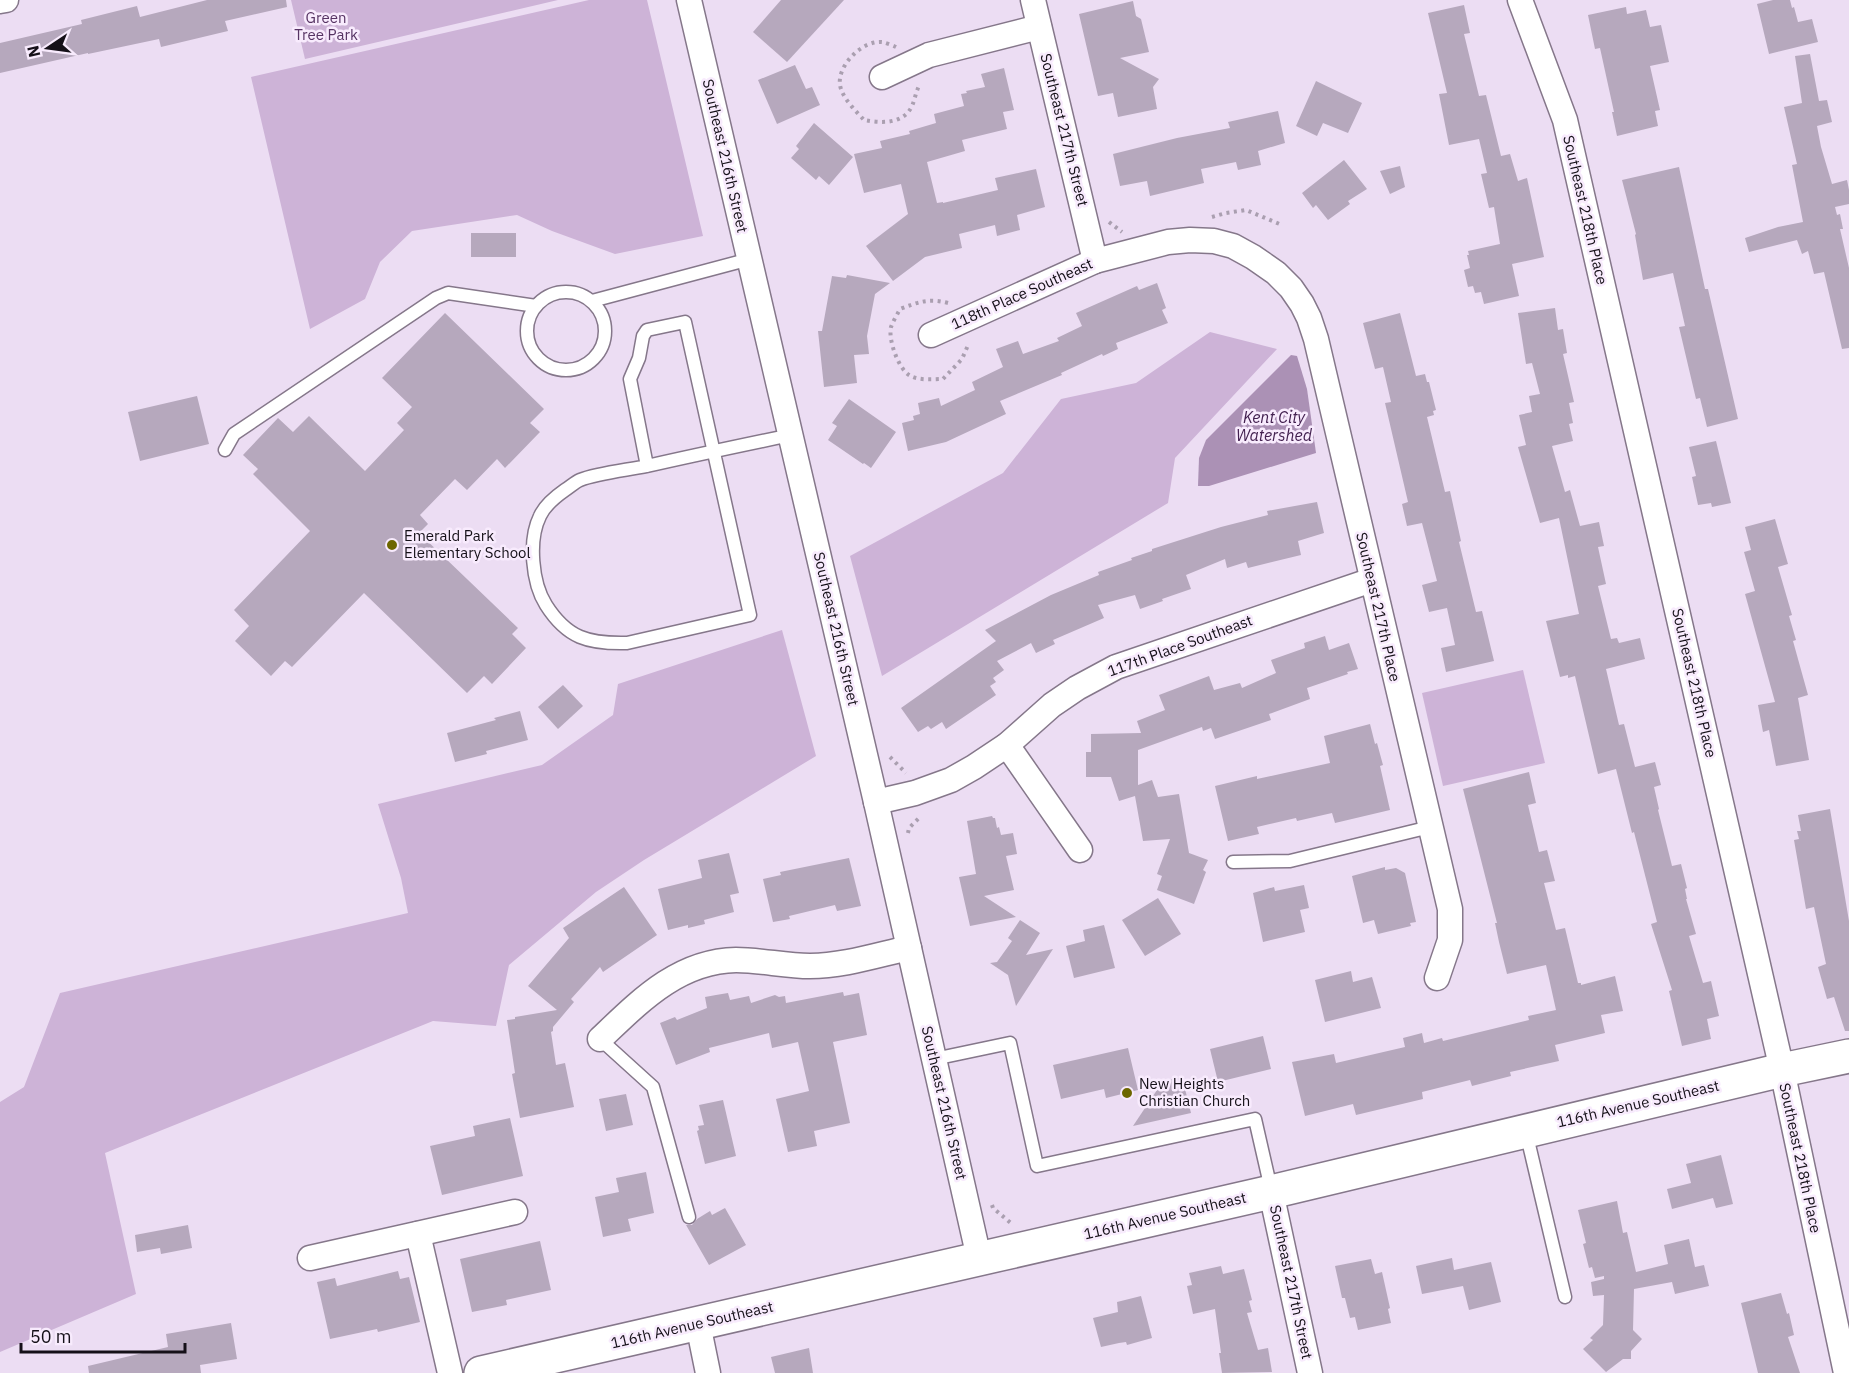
<svg xmlns="http://www.w3.org/2000/svg" width="1849" height="1373" viewBox="0 0 1849 1373" font-family="'IBM Plex Sans',sans-serif">
<style>
.green{fill:#cdb3d7}
.water{fill:#ab91b5}
.building{fill:#b6a8bd}
.lines{fill:none;stroke-linecap:round;stroke-linejoin:round}
.service-casing{stroke:#85778a;stroke-width:15}
.minor-casing{stroke:#85778a;stroke-width:27}
.secondary-casing{stroke:#85778a;stroke-width:36}
.path{stroke:#aa9fb0;stroke-width:4;stroke-dasharray:3 4.5;stroke-linecap:butt}
.service{stroke:#fff;stroke-width:12}
.minor{stroke:#fff;stroke-width:24}
.secondary{stroke:#fff;stroke-width:33}
.poi-dot{fill:#6d6700;stroke:#f8ebfd;stroke-width:2}
.labels{text-anchor:middle;stroke-width:5;stroke-linejoin:round;paint-order:stroke}
.park-label{font-size:15px;fill:#563363;stroke:#f8ebfd}
.street-label{font-size:15px;fill:#151018;stroke:#f8ebfd}
.poi-label{font-size:15px;fill:#151018;stroke:#f8ebfd;text-anchor:start}
.water-label{font-size:16px;font-style:italic;fill:#432150;stroke:#f8ebfd}
</style>
<rect width="100%" height="100%" fill="#ecddf3"/>
<g class="green">
<polygon points="291,0 558,0 305,59"/>
<polygon points="589,0 647,0 703,236 615,254 552,231 517,215 412,231 380,262 365,299 310,329 251,77"/>
<polygon points="1210,332 1277,349 1175,458 1168,503 882,676 850,556 1003,473 1061,399 1136,383"/>
<polygon points="782,630 816,756 644,860 596,892 509,965 496,1026 433,1021 105,1153 136,1294 0,1352 0,1102 24,1087 60,993 408,913 401,878 378,804 542,765 613,715 618,684"/>
<polygon points="1523,670 1545,763 1443,786 1422,693"/>
</g>
<polygon class="water" points="1291,355 1297,356 1307,389 1316,453 1209,486 1198,486 1199,458 1206,440"/>
<g class="building">
<polygon points="207,0 286,0 287,7 225,21 228,31 161,47 159,39 88,54 88,53 0,73 0,43 82,24 81,20 137,6 140,17"/>
<polygon points="781,0 844,0 787,62 753,32"/>
<polygon points="1773,0 1790,0 1792,8 1794,7 1798,22 1812,19 1818,42 1769,54 1757,4"/>
<polygon points="1133,1 1136,16 1141,19 1149,52 1120,58 1159,79 1153,87 1157,109 1118,117 1113,93 1098,96 1079,14"/>
<polygon points="1464,5 1470,33 1464,34 1479,96 1486,95 1501,156 1510,154 1518,181 1527,178 1544,257 1512,264 1519,296 1484,304 1481,292 1475,293 1473,286 1468,287 1464,270 1470,268 1467,255 1469,255 1468,251 1500,244 1494,207 1489,208 1481,174 1487,173 1479,139 1449,145 1439,94 1447,93 1428,13"/>
<polygon points="1626,7 1627,14 1646,10 1650,27 1661,25 1669,62 1650,66 1660,110 1655,111 1658,126 1617,136 1612,112 1614,112 1600,48 1595,49 1588,15"/>
<polygon points="1810,54 1819,101 1827,100 1832,122 1817,126 1821,147 1832,184 1847,180 1849,190 1849,204 1835,207 1837,215 1840,214 1843,229 1840,229 1849,268 1849,348 1842,349 1824,272 1814,274 1808,251 1802,254 1797,240 1749,252 1745,238 1778,227 1803,222 1792,165 1797,164 1784,107 1802,103 1795,56"/>
<polygon points="795,65 806,89 812,87 820,105 777,124 758,80"/>
<polygon points="1004,68 1014,110 1003,112 1007,129 962,140 965,151 927,162 937,203 943,202 943,203 998,190 995,178 1036,169 1045,207 1017,215 1020,230 997,236 995,225 959,234 962,248 925,257 893,281 866,246 908,214 901,184 864,193 854,154 882,148 880,141 910,134 909,131 936,123 934,114 964,106 961,94 967,93 966,91 985,87 981,74"/>
<polygon points="1316,81 1362,103 1348,133 1323,123 1317,136 1296,126"/>
<polygon points="1278,111 1285,143 1258,151 1261,165 1238,170 1236,162 1201,169 1204,183 1150,196 1147,181 1120,186 1113,154 1177,138 1230,128 1228,122"/>
<polygon points="814,123 853,157 829,185 819,176 816,180 791,158 799,149 796,146"/>
<polygon points="1344,160 1367,189 1348,201 1350,204 1328,220 1316,205 1313,208 1302,193"/>
<polygon points="1400,166 1405,187 1390,194 1380,171"/>
<polygon points="1679,167 1705,289 1708,289 1738,419 1707,427 1700,398 1696,399 1679,327 1685,326 1673,273 1643,280 1635,235 1636,234 1622,180"/>
<rect x="471" y="233" width="45" height="24"/>
<polygon points="847,275 890,283 875,294 867,336 869,354 854,355 857,383 824,387 818,331 822,331 832,276 846,278"/>
<polygon points="1157,283 1166,308 1162,310 1168,323 1116,343 1118,349 1103,356 1102,354 1061,373 1062,375 1000,401 1006,414 946,442 908,451 902,423 914,420 913,416 920,414 918,403 939,398 941,406 975,390 972,382 1003,367 996,349 1018,341 1023,354 1059,341 1057,338 1082,326 1076,313 1137,286 1139,290"/>
<polygon points="1555,308 1558,330 1563,329 1567,353 1563,354 1574,402 1569,403 1573,423 1569,424 1573,441 1552,446 1565,492 1570,490 1580,526 1599,522 1604,546 1598,547 1606,584 1598,586 1611,639 1617,638 1619,643 1640,638 1645,659 1606,669 1619,725 1624,724 1635,767 1655,762 1661,785 1654,787 1659,809 1658,810 1672,866 1681,864 1687,888 1685,889 1687,899 1686,899 1696,934 1689,936 1703,983 1711,981 1719,1016 1707,1019 1711,1039 1682,1046 1669,991 1672,990 1651,924 1657,922 1634,832 1632,833 1616,769 1598,774 1575,676 1568,678 1568,675 1560,677 1546,621 1579,614 1559,518 1540,523 1518,447 1526,445 1519,415 1532,412 1529,396 1540,394 1532,363 1526,364 1518,313"/>
<polygon points="445,313 544,409 530,423 540,432 505,468 497,459 467,490 455,479 420,515 428,524 419,533 518,628 512,634 526,648 492,684 484,676 467,693 364,593 292,667 285,661 271,676 235,641 249,626 234,610 310,531 253,474 258,469 243,455 278,418 293,432 309,416 365,471 404,430 397,423 412,407 382,378"/>
<polygon points="1400,313 1416,376 1425,374 1427,382 1429,382 1436,410 1433,411 1434,415 1427,417 1445,492 1450,491 1461,541 1459,542 1476,612 1482,611 1494,661 1446,672 1441,648 1455,645 1447,608 1429,612 1422,585 1437,581 1422,523 1407,526 1402,504 1408,502 1385,403 1391,402 1383,367 1375,369 1363,323"/>
<polygon points="197,396 209,444 140,461 128,412"/>
<polygon points="849,399 896,432 871,468 864,463 863,464 828,440 837,426 832,423"/>
<polygon points="1716,441 1731,503 1712,507 1711,503 1698,505 1692,477 1696,476 1689,447"/>
<polygon points="1317,502 1324,533 1298,541 1301,555 1248,568 1246,562 1227,568 1225,559 1186,575 1191,589 1162,599 1163,601 1140,609 1135,595 1098,605 1104,618 1053,640 1055,644 1036,653 1031,643 997,661 1004,670 993,678 996,682 990,686 996,695 946,729 942,722 931,729 928,726 918,732 901,708 996,641 985,630 1051,595 1099,575 1098,572 1132,560 1131,558 1152,551 1152,549 1221,527 1268,515 1267,511"/>
<polygon points="1775,519 1788,564 1778,567 1792,615 1789,616 1796,640 1793,641 1808,695 1798,698 1809,760 1776,766 1769,730 1763,732 1758,705 1775,702 1745,594 1755,591 1744,552 1751,550 1745,527"/>
<polygon points="1325,636 1329,650 1349,643 1358,669 1347,672 1348,674 1307,688 1310,699 1269,714 1271,720 1215,739 1211,728 1203,731 1202,727 1138,750 1138,785 1152,780 1158,797 1179,794 1189,853 1208,860 1203,870 1206,872 1194,904 1157,890 1162,876 1157,874 1170,839 1143,841 1135,796 1119,801 1111,777 1086,777 1086,752 1091,752 1091,734 1141,733 1137,721 1165,710 1159,695 1209,676 1214,690 1240,683 1242,688 1276,673 1271,660 1305,648 1304,643"/>
<polygon points="563,685 583,706 558,729 538,707"/>
<polygon points="520,711 528,740 486,751 487,754 455,762 447,733 496,720 494,718"/>
<polygon points="1370,724 1375,744 1377,743 1383,765 1380,766 1390,810 1335,823 1332,813 1297,821 1296,818 1257,827 1259,834 1228,841 1215,786 1257,776 1257,779 1330,763 1324,736"/>
<polygon points="1529,772 1536,803 1528,805 1539,852 1547,850 1555,881 1544,883 1556,930 1565,928 1578,983 1581,983 1581,985 1615,976 1623,1011 1601,1015 1605,1033 1555,1045 1559,1061 1510,1072 1511,1076 1472,1086 1470,1080 1422,1092 1423,1099 1356,1115 1353,1104 1305,1116 1292,1062 1334,1054 1336,1063 1405,1047 1403,1038 1422,1033 1424,1043 1442,1038 1443,1041 1529,1020 1528,1016 1556,1010 1546,965 1507,974 1499,942 1495,923 1497,923 1463,789"/>
<polygon points="1830,809 1849,921 1849,1031 1845,1031 1834,997 1827,999 1818,967 1826,964 1814,907 1806,909 1794,840 1799,839 1797,831 1801,831 1798,815"/>
<polygon points="992,816 993,818 995,818 997,828 999,827 1001,835 1013,833 1017,854 1006,856 1014,890 984,896 1016,917 970,926 959,877 976,874 967,821"/>
<polygon points="729,853 739,893 730,895 734,912 704,920 705,924 688,928 688,925 668,930 658,889 702,878 698,860"/>
<polygon points="849,858 861,906 837,911 835,905 789,916 790,919 773,922 763,879 781,875 780,872"/>
<polygon points="1385,867 1385,870 1396,868 1405,873 1416,922 1410,923 1411,926 1378,934 1374,920 1363,923 1352,876"/>
<polygon points="1304,885 1309,908 1300,910 1305,932 1263,942 1253,893 1274,887 1275,891"/>
<polygon points="624,887 657,935 603,972 600,967 571,999 574,1002 553,1027 553,1031 551,1032 556,1065 565,1063 574,1107 520,1118 512,1074 515,1073 507,1020 515,1019 515,1017 557,1010 528,986 569,938 563,928"/>
<polygon points="1158,898 1181,934 1145,956 1122,920"/>
<polygon points="1020,920 1040,933 1026,955 1053,949 1016,1006 1008,975 990,963 997,962 1012,941 1008,938"/>
<polygon points="1104,925 1115,968 1074,978 1066,946 1085,941 1083,930"/>
<polygon points="1351,971 1353,982 1372,977 1381,1008 1325,1022 1315,980"/>
<polygon points="843,992 844,996 859,993 867,1035 833,1042 850,1123 814,1131 817,1146 788,1152 776,1099 809,1091 798,1042 772,1048 769,1033 709,1048 710,1052 676,1065 660,1023 675,1017 677,1020 707,1008 705,997 716,995 728,993 730,1000 749,996 751,1003 775,995 779,997 785,996 786,1003"/>
<polygon points="1263,1036 1271,1069 1218,1082 1210,1049"/>
<polygon points="1128,1048 1138,1090 1106,1098 1104,1089 1061,1099 1053,1065"/>
<polygon points="1182,1077 1191,1113 1133,1126 1163,1081"/>
<polygon points="626,1094 633,1125 606,1131 599,1099"/>
<polygon points="723,1100 736,1156 705,1164 697,1131 699,1130 698,1126 704,1125 699,1105"/>
<polygon points="510,1118 523,1176 442,1195 430,1146 475,1136 473,1126"/>
<polygon points="1721,1155 1733,1204 1716,1208 1713,1198 1672,1209 1667,1189 1691,1183 1686,1164"/>
<polygon points="646,1172 654,1213 628,1219 631,1231 603,1237 595,1197 619,1192 616,1178"/>
<polygon points="1617,1201 1623,1233 1627,1232 1636,1272 1668,1264 1664,1245 1689,1239 1695,1267 1704,1265 1709,1286 1675,1294 1672,1282 1634,1289 1633,1330 1642,1339 1631,1351 1631,1359 1623,1359 1606,1372 1583,1349 1593,1340 1590,1338 1603,1325 1604,1295 1593,1296 1591,1282 1604,1279 1604,1276 1595,1278 1592,1267 1589,1268 1583,1244 1586,1243 1578,1210"/>
<polygon points="725,1208 746,1245 709,1265 686,1225 692,1225 697,1219 710,1211 712,1215"/>
<polygon points="188,1225 192,1248 161,1254 160,1248 137,1252 135,1235"/>
<polygon points="540,1241 551,1290 506,1300 507,1305 472,1312 460,1259"/>
<polygon points="1452,1258 1454,1270 1491,1262 1501,1302 1469,1310 1463,1286 1422,1294 1416,1266"/>
<polygon points="1371,1259 1375,1274 1382,1272 1390,1308 1388,1309 1391,1323 1358,1330 1355,1317 1350,1318 1345,1298 1342,1298 1335,1266"/>
<polygon points="1221,1266 1223,1274 1244,1269 1252,1300 1249,1301 1252,1312 1247,1313 1258,1350 1268,1348 1272,1372 1222,1373 1219,1353 1221,1353 1215,1309 1193,1314 1187,1286 1192,1285 1189,1273"/>
<polygon points="398,1271 400,1279 409,1277 420,1322 378,1332 377,1329 330,1339 317,1282 335,1278 337,1286"/>
<polygon points="1781,1293 1787,1314 1789,1313 1794,1335 1788,1337 1800,1373 1758,1373 1741,1303"/>
<polygon points="1141,1296 1152,1338 1127,1345 1126,1342 1119,1343 1101,1347 1093,1318 1118,1312 1117,1302"/>
<polygon points="231,1323 237,1359 200,1365 201,1373 89,1373 88,1366 168,1347 166,1334"/>
<polygon points="809,1348 813,1373 775,1373 771,1357"/>
</g>
<g class="lines">
<defs>
<g id="service">
<circle cx="566" cy="331" r="39"/>
<polyline points="592,301 750,259"/>
<polyline points="225,450 234,434 436,298 448,293 536,306"/>
<path d="M647,466l-17,-87 9,-21 4,-22 4,-6 38,-8 65,293 -123,28c-39,1 -60,-5 -81,-38 -14,-22 -18,-65 -6,-89 5,-11 15,-19 25,-26 5,-3 10,-8 15,-10 18,-7 48,-10 67,-14 48,-11 96,-21 144,-31"/>
<polyline points="1233,862 1290,861 1430,827"/>
<polyline points="600,1039 653,1087 689,1217"/>
<polyline points="934,1059 1010,1043 1037,1166 1255,1119 1271,1189"/>
<polyline points="1526,1132 1565,1297"/>
</g>
<g id="minor">
<polyline points="689,0 876,802 979,1258"/>
<polyline points="1033,0 1095,261"/>
<polyline points="1520,0 1565,120 1782,1070 1846,1373"/>
<polyline points="0,1 6,0"/>
<polyline points="882,77 929,55 1039,27"/>
<polyline points="931,335 1095,261 1168,242 1190,240 1214,241 1233,246 1253,257 1276,273 1291,288 1302,304 1309,318 1316,339 1450,909 1450,940 1437,978"/>
<polyline points="1007,745 1080,850"/>
<polyline points="876,802 915,793 951,780 974,767 1007,745 1052,705 1077,688 1116,667 1372,580"/>
<path d="M600,1039c39,-37 78,-78 136,-79 25,0 49,6 74,6 33,0 67,-11 99,-18"/>
<polyline points="1271,1192 1310,1373"/>
<polyline points="418,1234 450,1373"/>
<polyline points="310,1258 515,1212"/>
<polyline points="698,1324 708,1373"/>
</g>
<polyline id="secondary" points="481,1373 1271,1192 1782,1070 1849,1056"/>
</defs>
<use href="#service" class="service-casing"/>
<use href="#minor" class="minor-casing"/>
<use href="#secondary" class="secondary-casing"/>
<g class="path">
<path d="M896,47c-4,-2 -10,-4 -14,-5 -20,-2 -45,24 -42,43 2,13 16,26 24,35 16,3 39,5 48,-14 3,-7 4,-15 8,-22"/>
<polyline points="1212,217 1226,213 1246,210 1282,225"/>
<polyline points="1109,222 1122,232"/>
<path d="M948,303c-19,-5 -30,-1 -48,6 -3,6 -7,12 -9,18 -3,12 7,41 18,48 9,6 24,4 34,4l19,-20 7,-16"/>
<polyline points="890,757 906,773"/>
<polyline points="908,833 909,828 921,816"/>
<polyline points="992,1205 993,1208 1012,1224"/>
</g>
<use href="#service" class="service"/>
<use href="#minor" class="minor"/>
<use href="#secondary" class="secondary"/>
</g>
<g class="poi-dot">
<circle cx="392" cy="545" r="6"/>
<circle cx="1127" cy="1093" r="6"/>
</g>
<g class="labels">
<g class="park-label">
<text x="326" y="23">Green<tspan x="326" dy="17">Tree Park</tspan></text>
</g>
<g class="street-label">
<text transform="translate(1064 130) rotate(76)" y="5">Southeast 217th Street</text>
<text transform="translate(725 156) rotate(77)" y="5">Southeast 216th Street</text>
<text transform="translate(1585 210) rotate(77)" y="5">Southeast 218th Place</text>
<text transform="translate(1022 294) rotate(-24)" y="5">118th Place Southeast</text>
<text transform="translate(1378 607) rotate(77)" y="5">Southeast 217th Place</text>
<text transform="translate(836 629) rotate(77)" y="5">Southeast 216th Street</text>
<text transform="translate(1180 646) rotate(-20)" y="5">117th Place Southeast</text>
<text transform="translate(1694 683) rotate(77)" y="5">Southeast 218th Place</text>
<text transform="translate(944 1103) rotate(77)" y="5">Southeast 216th Street</text>
<text transform="translate(1638 1104) rotate(-13)" y="5">116th Avenue Southeast</text>
<text transform="translate(1800 1158) rotate(78)" y="5">Southeast 218th Place</text>
<text transform="translate(1165 1216) rotate(-13)" y="5">116th Avenue Southeast</text>
<text transform="translate(1291 1282) rotate(78)" y="5">Southeast 217th Street</text>
<text transform="translate(692 1325) rotate(-13)" y="5">116th Avenue Southeast</text>
</g>
<g class="poi-label">
<text x="404" y="541">Emerald Park<tspan x="404" dy="17">Elementary School</tspan></text>
<text x="1139" y="1089">New Heights<tspan x="1139" dy="17">Christian Church</tspan></text>
</g>
<g class="water-label">
<text x="1274" y="423">Kent City<tspan x="1274" dy="18">Watershed</tspan></text>
</g>
</g>
<g transform="translate(48 48) rotate(257)" stroke="#f8ebfd" stroke-width="4.5" paint-order="stroke">
<path d="M0-4.5L10 22L0 15L-10 22Z" fill="#151018"/>
<text y="-9" font-size="16" font-weight="bold" text-anchor="middle" fill="#151018">N</text>
</g>
<path d="M21 1343v9h164v-9" fill="none" stroke="#151018" stroke-width="3"/>
<text x="30" y="1343" font-size="18" fill="#151018" stroke="#f8ebfd" stroke-width="4.5" paint-order="stroke">50 m</text>
</svg>
